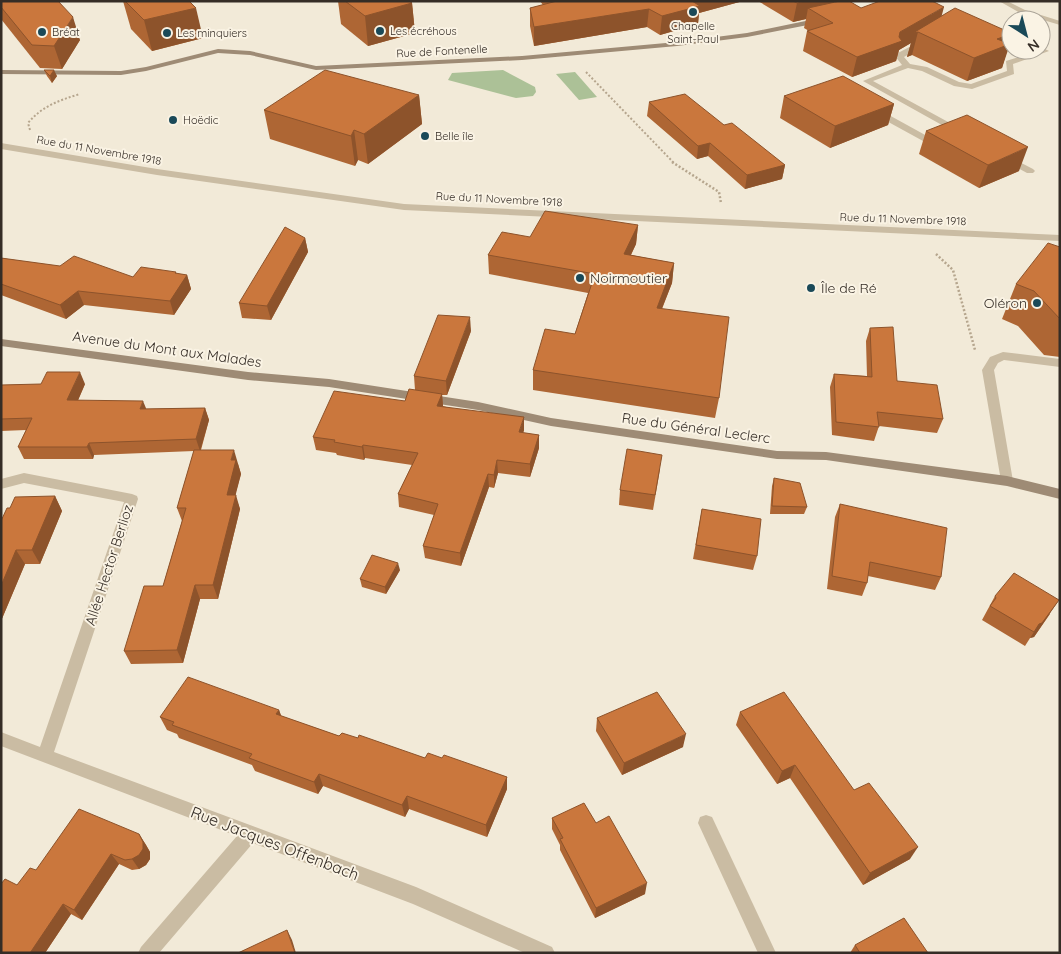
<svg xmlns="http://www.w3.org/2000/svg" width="1061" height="954" viewBox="0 0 1061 954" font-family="Quicksand,sans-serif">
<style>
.green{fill:#acc197}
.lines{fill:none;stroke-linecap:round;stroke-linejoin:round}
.path-far1{stroke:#b6a68e;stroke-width:2;stroke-dasharray:2 2;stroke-linecap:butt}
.path{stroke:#b6a68e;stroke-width:2.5;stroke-dasharray:2 2;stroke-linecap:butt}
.lane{fill:#cabca3;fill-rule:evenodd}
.street{fill:#cabca3;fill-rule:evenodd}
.secondary{fill:#9e8b75;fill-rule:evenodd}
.wall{fill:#ae6634}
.shaded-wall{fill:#8d532b}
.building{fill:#ca773d;stroke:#8d532b}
.poi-dot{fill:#1a4958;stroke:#faf3e4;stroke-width:2}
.labels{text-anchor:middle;stroke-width:4;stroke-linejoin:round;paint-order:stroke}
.far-poi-label{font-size:11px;fill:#352d26;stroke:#faf3e4;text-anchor:start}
.far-street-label{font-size:11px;fill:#352d26;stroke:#faf3e4}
.poi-label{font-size:14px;fill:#352d26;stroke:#faf3e4;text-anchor:start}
.street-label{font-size:14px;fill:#352d26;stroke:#faf3e4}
.near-street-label{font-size:16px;fill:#352d26;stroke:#faf3e4}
</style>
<rect width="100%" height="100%" fill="#f2ead8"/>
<g class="green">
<polygon points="503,70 535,87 536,92 533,96 516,98 448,80 452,73"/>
<polygon points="575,72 597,97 579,100 556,74"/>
</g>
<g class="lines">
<g class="path-far1">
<polyline points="586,72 674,163"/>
<path d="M30,130l-2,-7c14,-17 32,-23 52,-29"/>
</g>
<g class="path">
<polyline points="672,162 719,192 721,203"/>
<polyline points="936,254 953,270 975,350"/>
</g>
<g class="lane">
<polygon points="923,40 926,40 926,44 904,57 910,64 927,67 959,82 971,84 1007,71 1006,61 1045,49 1049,51 1013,64 1014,74 972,89 954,86 922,71 908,68 873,81 961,129 962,131 958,134 863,81 902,65 895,56 896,54"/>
<polygon points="872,109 878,109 927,136 940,131 944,134 929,141 923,141 872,113"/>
<polygon points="1006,155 1033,169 1035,171 1033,173 1027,173 1003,160 1002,158"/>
<polygon points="1003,352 1060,359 1060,367 1004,360 998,363 994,370 1013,481 1011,484 1003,484 1001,481 982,370 990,357"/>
</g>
<g class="street">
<polygon points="999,1 1007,1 1025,10 1060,21 1060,25 1020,13"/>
<polygon points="1,143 157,169 404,204 1060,235 1060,241 404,210 157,175 1,149"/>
<polygon points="24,473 132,494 137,496 138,499 54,752 416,887 552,947 555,953 525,953 413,904 253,843 159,953 138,953 141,947 237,836 1,746 1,732 40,747 124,502 24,483 1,489 1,479"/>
<polygon points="706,815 712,817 776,953 758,953 698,823 700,817"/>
</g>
<g class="secondary">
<polygon points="820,18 823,18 823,22 747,37 677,46 522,60 316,70 250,55 218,53 146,71 121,75 1,74 1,70 121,71 146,67 218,49 250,51 316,66 522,56 677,42 747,33"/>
<polygon points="1,339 248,372 329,379 478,402 551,418 777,451 826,452 1007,476 1060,489 1060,499 1007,486 826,460 777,459 551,426 478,410 329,387 248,380 1,346"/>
</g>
</g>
<g class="wall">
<polygon points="1,1 80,40 62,69 40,68 1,19"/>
<polygon points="123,1 189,1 203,38 152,51 131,29"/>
<polygon points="338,1 409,1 412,3 415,33 368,46 341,24"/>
<polygon points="540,1 743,1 699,13 698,24 660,35 647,27 534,46 530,26 530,8 543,5"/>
<polygon points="758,1 834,1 833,3 861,8 942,16 1011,33 1011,36 1002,68 967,81 912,55 907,57 911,43 899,50 896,61 852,77 803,51 807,31 809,31 804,28 806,19 793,22"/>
<polygon points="44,70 57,76 52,83 47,76"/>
<polygon points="419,95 422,124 368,164 358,160 355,166 270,139 264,110"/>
<polygon points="784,96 894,104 888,125 830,148 780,118"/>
<polygon points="649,102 724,125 785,165 782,179 745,189 708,156 697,159 647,116"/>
<polygon points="926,131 1019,171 979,188 919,154"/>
<polygon points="638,225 636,244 631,255 674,263 672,283 662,309 719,398 715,418 533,390 533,370 575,334 588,293 489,274 488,255 530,237"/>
<polygon points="305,238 308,252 271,320 242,318 239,303"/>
<polygon points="1060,247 1060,357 1044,355 1018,326 1002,319 1016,284"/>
<polygon points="1,258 133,277 177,274 187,275 191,289 174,315 84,305 66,319 1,295"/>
<polygon points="870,328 897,381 943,419 937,433 879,426 874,441 832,435 830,387 834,374 867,376 866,341"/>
<polygon points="471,331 447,395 442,395 443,406 524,430 523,433 539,435 539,448 530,477 498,473 494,488 489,487 461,566 425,558 423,546 434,515 399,507 398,494 412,465 365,458 364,460 337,455 336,453 316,450 313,437 405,401 415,390 414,376"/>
<polygon points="85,384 78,400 146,409 205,408 209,420 201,450 238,464 241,474 235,495 240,509 218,599 200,599 183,663 131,664 124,651 163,586 182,521 177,508 194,451 94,455 93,459 24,459 18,447 26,430 1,431 1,385"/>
<polygon points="660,469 653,510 619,505 620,490"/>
<polygon points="774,478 807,507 804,514 770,514 772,486"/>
<polygon points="55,496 62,511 40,564 25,564 1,621 1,521 10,508"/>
<polygon points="840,504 941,577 935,590 868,576 867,583 862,596 827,589 835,517"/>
<polygon points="702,509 757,556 753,570 693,559"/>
<polygon points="400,570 386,594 362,587 360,579"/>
<polygon points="995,596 1050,614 1034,637 1030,638 1025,646 982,620"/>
<polygon points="279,710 281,716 339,736 358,738 425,758 442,758 507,777 507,789 487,837 409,809 405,817 323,786 318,794 255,771 252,765 179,738 177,734 167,730 160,717"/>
<polygon points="740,712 854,790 910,859 863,885 790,778 777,784 736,725"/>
<polygon points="597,718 683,747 622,775 596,731"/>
<polygon points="552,818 596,823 645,894 595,918 560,850 560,845 552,829"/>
<polygon points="139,834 146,845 150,852 150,859 146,865 139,869 132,870 119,864 82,920 71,914 45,953 1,953 17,885"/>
<polygon points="855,945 928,953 850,953"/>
</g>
<g class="shaded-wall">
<polygon points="687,1 743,1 699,13 698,24 660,35 662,16"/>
<polygon points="807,1 834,1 831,14 808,8 806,19 793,22 797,3"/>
<polygon points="412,3 415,33 368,46 365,16"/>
<polygon points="944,7 939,26 918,32 912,55 907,57 911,43 899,50 896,61 852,77 857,57"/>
<polygon points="196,8 203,38 152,51 144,20"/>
<polygon points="649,9 647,27 534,46 534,27"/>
<polygon points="73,17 80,40 62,69 54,46"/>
<polygon points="1011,34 1011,36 1008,45 1010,44 1002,68 967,81 974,58 997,39"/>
<polygon points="54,70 57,76 52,83 50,76"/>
<polygon points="419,95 422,124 368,164 364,134"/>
<polygon points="894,104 888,125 830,148 835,126"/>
<polygon points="354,130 358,160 355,166 351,136"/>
<polygon points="710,143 708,156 697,159 698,146"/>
<polygon points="1028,147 1019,171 979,188 988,165"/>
<polygon points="785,165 782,179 745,189 747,175"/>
<polygon points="638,225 636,244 622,273 624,254"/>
<polygon points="305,238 308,252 271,320 267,306"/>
<polygon points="674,263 672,283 654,328 657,308"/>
<polygon points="176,272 180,285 187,275 191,289 174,315 170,301 175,273"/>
<polygon points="78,291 84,305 66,319 60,305"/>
<polygon points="470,317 471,331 447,395 446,381"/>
<polygon points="80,372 85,384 73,412 67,400"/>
<polygon points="442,394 443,406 437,406"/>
<polygon points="143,401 148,413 140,409"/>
<polygon points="205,408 209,420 200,451 196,439"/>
<polygon points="524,417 524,430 519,445 519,432"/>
<polygon points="539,435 539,448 530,477 530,464"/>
<polygon points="89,443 94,455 93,459 87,447"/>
<polygon points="363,445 365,458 364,460 362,447"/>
<polygon points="234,450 241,474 232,509 227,495 231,460"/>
<polygon points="497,460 498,473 494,488 494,475"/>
<polygon points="488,474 489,487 461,566 460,553"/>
<polygon points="236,495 240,509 218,599 213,585"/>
<polygon points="55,496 62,511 40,564 32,550"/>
<polygon points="16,550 25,564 1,621 1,586"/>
<polygon points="398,563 400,570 386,594 385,587"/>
<polygon points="195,585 200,599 183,663 177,650"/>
<polygon points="1059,600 1034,637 1030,638 1025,646 1039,624"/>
<polygon points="279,710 284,723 276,714"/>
<polygon points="686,734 683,747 622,775 624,763"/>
<polygon points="795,765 790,778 777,784 782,771"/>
<polygon points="319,774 323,786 318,794 314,782"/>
<polygon points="507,777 507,789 487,837 486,825"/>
<polygon points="407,796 409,809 405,817 402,805"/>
<polygon points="139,834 146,845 150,852 150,859 146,865 139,869 132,859"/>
<polygon points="918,847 910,859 863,885 870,873"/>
<polygon points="111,854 119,864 82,920 74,910"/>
<polygon points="647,883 645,894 595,918 596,908"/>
<polygon points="63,904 71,914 45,953 30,953"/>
<polygon points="287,930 292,940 296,953 295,953"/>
</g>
<g class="building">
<polygon points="1,1 58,1 73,17 54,46 32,45 1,7"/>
<polygon points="125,1 189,1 196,8 144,20"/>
<polygon points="345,1 409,1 412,3 365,16"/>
<polygon points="557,1 692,1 700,6 662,16 649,9 534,27 530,8"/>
<polygon points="793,1 807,1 797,3"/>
<polygon points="840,1 849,1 861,8 880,1 932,1 944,7 900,32 899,37 902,41 857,57 807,31 833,23 808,8"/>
<polygon points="955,8 1011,33 1011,34 997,39 1010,44 974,58 918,32 913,33"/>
<polygon points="44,70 54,70 50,76"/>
<polygon points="325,70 419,95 364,134 354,130 351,136 264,110"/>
<polygon points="843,76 894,104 835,126 784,96"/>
<polygon points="685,94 724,125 732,123 785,165 747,175 710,143 698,146 649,102"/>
<polygon points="967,115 1028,147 988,165 926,131"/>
<polygon points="545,211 638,225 624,254 674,263 657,308 729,317 719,398 533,370 545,329 575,334 595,274 488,255 502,232 530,237"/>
<polygon points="285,227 305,238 267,306 239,303"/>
<polygon points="1048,243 1060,247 1060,319 1034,291 1016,284"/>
<polygon points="74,256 133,277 141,267 176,272 175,273 187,275 170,301 78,291 60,305 1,284 1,258 60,266"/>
<polygon points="438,315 470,317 446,381 414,376"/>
<polygon points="893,327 897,381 937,385 943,419 877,412 879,427 836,422 834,374 872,377 870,328"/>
<polygon points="47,372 80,372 67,400 143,401 140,409 205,408 196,439 89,443 87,447 18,447 32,418 1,419 1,385 41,384"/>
<polygon points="409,389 442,394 437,406 524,417 519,432 539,435 530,464 497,460 494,475 488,474 460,553 423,546 438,504 398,494 418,453 363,445 362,447 334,442 335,440 313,437 334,391 405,401"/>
<polygon points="627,449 662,455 655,495 620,490"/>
<polygon points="194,450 234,450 231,460 236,460 227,495 236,495 213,585 195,585 177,650 124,651 144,586 163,586 186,508 177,508"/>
<polygon points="774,478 800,483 807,507 772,506"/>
<polygon points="55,496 32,550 16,550 1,586 1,521 7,508 10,508 15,497"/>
<polygon points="840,504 947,528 941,577 870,562 867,583 832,576"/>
<polygon points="702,509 761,519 757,556 696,545"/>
<polygon points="372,555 398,563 385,587 360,579"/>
<polygon points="1014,573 1059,600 1042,623 1039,624 1034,632 990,606 996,598 995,596"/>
<polygon points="188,677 279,710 276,714 339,736 342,733 358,738 359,735 425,758 428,753 442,758 444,755 507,777 486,825 407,796 402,805 319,774 314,782 249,758 252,754 172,725 174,722 160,717"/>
<polygon points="657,692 686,734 624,763 597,718"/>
<polygon points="784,692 854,790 869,783 918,847 870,873 795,765 782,771 740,712"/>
<polygon points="584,803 596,823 609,816 647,883 596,908 560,839 563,838 552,818"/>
<polygon points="79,809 139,834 143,842 143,849 139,855 132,859 125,860 111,854 74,910 63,904 30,953 1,953 1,884 5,879 17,885 30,868 36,870"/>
<polygon points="904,918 928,953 860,953 855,945"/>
<polygon points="287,930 295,953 238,953"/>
</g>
<g class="poi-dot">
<circle cx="693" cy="12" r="5"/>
<circle cx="380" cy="31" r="5"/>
<circle cx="42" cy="32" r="5"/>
<circle cx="167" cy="33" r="5"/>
<circle cx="173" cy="120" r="5"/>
<circle cx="425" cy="136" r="5"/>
<circle cx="580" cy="278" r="5"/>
<circle cx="811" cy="288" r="5"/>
<circle cx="1037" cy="303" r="5"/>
</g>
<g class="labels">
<g class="far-poi-label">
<text x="693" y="30" text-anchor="middle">Chapelle<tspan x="693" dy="13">Saint-Paul</tspan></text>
<text x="390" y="35">Les écréhous</text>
<text x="52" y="36">Bréat</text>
<text x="177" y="37">Les minquiers</text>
<text x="183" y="124">Hoëdic</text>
<text x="435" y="140">Belle île</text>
</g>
<g class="far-street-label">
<text transform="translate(442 51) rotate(-3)" y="4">Rue de Fontenelle</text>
<text transform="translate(99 150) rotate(10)" y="4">Rue du 11 Novembre 1918</text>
<text transform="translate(499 199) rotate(3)" y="4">Rue du 11 Novembre 1918</text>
<text transform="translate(903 219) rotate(2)" y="4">Rue du 11 Novembre 1918</text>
</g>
<g class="poi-label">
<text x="590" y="283">Noirmoutier</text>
<text x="821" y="293">Île de Ré</text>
<text x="1027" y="308" text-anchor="end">Oléron</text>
</g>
<g class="street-label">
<text transform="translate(167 349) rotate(8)" y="5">Avenue du Mont aux Malades</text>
<text transform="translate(696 428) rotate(8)" y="5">Rue du Général Leclerc</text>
<text transform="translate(109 565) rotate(-72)" y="5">Allée Hector Berlioz</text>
</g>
<g class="near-street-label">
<text transform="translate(275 843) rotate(21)" y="6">Rue Jacques Offenbach</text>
</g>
</g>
<rect width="1061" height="954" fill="none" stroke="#352d26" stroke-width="5"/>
<g transform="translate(1026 35) rotate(144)"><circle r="24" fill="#faf3e4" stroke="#aba498"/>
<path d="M0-4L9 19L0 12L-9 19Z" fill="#1a4958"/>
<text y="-8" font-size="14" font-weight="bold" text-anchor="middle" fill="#352d26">N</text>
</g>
</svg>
